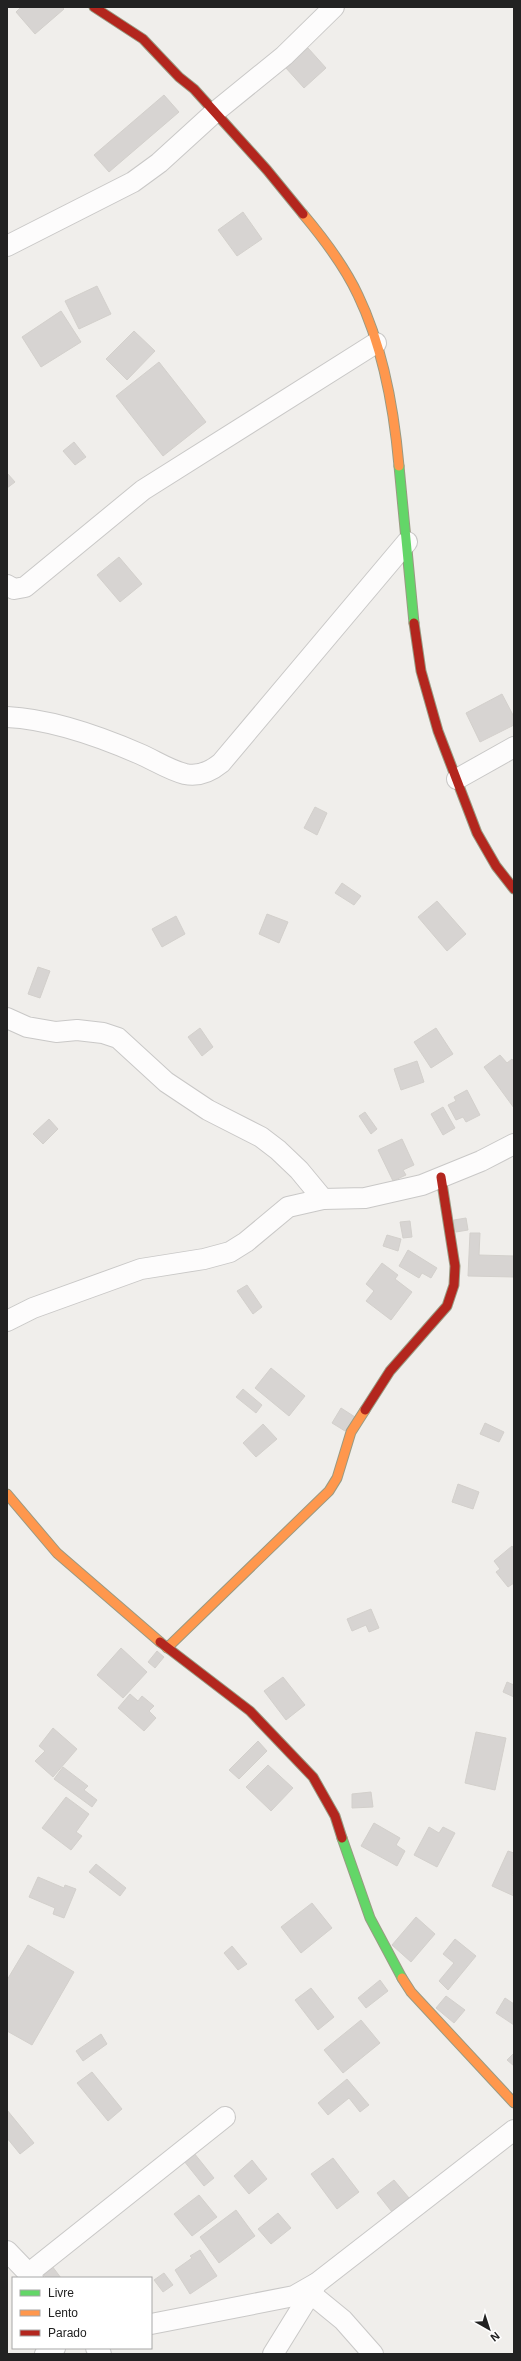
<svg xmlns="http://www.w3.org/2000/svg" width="521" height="2361" viewBox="0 0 521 2361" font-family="Helvetica,sans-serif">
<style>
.building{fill:#d7d4d2;stroke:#d3d0cc}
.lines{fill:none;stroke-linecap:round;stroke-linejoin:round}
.street-casing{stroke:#c9c8c7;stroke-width:22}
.fast-casing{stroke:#999a82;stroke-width:11}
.slow-casing{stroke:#999a82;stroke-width:11}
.jam-casing{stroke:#999a82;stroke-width:11}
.street{stroke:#fdfcfc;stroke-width:20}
.fast{stroke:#63d668;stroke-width:9}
.slow{stroke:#ff974d;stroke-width:9}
.jam{stroke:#b3261e;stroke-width:9}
</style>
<rect width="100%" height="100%" fill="#f0eeeb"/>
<g class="building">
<polygon points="21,7 62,7 64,9 35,34 16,12"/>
<polygon points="308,48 326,68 304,88 286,68"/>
<polygon points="164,95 179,112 109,172 94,155"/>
<polygon points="243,212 262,239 237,256 218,230"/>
<polygon points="97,286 111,314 79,329 65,301"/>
<polygon points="61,311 81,342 41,367 22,337"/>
<polygon points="134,331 155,351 127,380 106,359"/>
<polygon points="159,362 206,422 163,456 116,396"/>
<polygon points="74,442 86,457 75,465 63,451"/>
<polygon points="7,473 15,482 7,488"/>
<polygon points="119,557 142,584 120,602 97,575"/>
<polygon points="502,694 514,717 514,725 480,742 466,713"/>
<polygon points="315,807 327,813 317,835 304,828"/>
<polygon points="342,883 361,896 354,905 335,893"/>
<polygon points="437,901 466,934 447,951 418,917"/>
<polygon points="267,914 288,922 279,943 259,934"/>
<polygon points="176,916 185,934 162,947 152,929"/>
<polygon points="38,967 50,971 40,998 28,994"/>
<polygon points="200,1028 213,1047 202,1056 188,1037"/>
<polygon points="436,1028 453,1054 431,1068 414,1042"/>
<polygon points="500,1055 507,1063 512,1059 514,1062 514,1108 484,1067"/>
<polygon points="417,1061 424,1082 401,1090 394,1069"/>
<polygon points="467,1090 480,1115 466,1122 463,1117 456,1120 448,1105 456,1101 454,1097"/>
<polygon points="443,1107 455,1128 443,1135 431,1114"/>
<polygon points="365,1112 377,1129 371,1134 359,1116"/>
<polygon points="49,1119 58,1129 43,1144 33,1134"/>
<polygon points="402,1139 414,1165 403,1170 406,1175 393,1181 378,1150"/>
<polygon points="466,1218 468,1230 456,1232 454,1220"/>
<polygon points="410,1221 412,1237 403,1238 400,1222"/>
<polygon points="470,1233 480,1233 479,1255 514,1256 514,1277 468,1276"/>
<polygon points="387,1235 401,1239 398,1251 383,1246"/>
<polygon points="408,1250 437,1268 431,1278 422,1273 419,1278 399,1266"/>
<polygon points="382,1263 398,1275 395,1279 412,1292 391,1320 366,1301 374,1291 366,1284"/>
<polygon points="247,1285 262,1307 253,1314 237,1291"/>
<polygon points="271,1368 305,1396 289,1416 255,1388"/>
<polygon points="243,1389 262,1405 256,1413 236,1397"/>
<polygon points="341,1408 355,1417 345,1431 332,1423"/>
<polygon points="485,1423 504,1432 499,1442 480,1434"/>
<polygon points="263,1424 277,1439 256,1457 243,1443"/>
<polygon points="458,1484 479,1492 473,1509 452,1502"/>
<polygon points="512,1546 514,1549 514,1583 508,1587 496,1572 500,1569 494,1561"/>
<polygon points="371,1609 379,1628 369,1632 366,1625 352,1631 347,1619"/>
<polygon points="121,1648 147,1672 123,1698 97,1675"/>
<polygon points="157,1651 164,1657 155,1668 148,1662"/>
<polygon points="283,1677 305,1705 286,1720 264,1691"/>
<polygon points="507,1682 514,1685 514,1697 503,1692"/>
<polygon points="130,1694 138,1701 142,1696 154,1706 149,1711 156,1718 144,1731 118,1708"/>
<polygon points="53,1728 77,1749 53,1777 35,1761 45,1751 39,1746"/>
<polygon points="476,1732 506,1738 495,1790 465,1783"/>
<polygon points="258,1741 267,1751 239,1779 229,1770"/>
<polygon points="268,1765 293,1788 271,1811 246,1787"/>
<polygon points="63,1767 88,1786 84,1790 97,1800 92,1807 54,1779"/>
<polygon points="371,1792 373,1807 352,1808 352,1794"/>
<polygon points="66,1797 89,1814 76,1832 82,1836 71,1850 42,1828"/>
<polygon points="374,1823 400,1838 396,1845 405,1851 397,1866 361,1846"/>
<polygon points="429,1827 439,1833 443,1827 455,1833 437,1867 414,1855"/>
<polygon points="508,1851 514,1853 514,1869 512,1875 514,1876 514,1896 492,1886"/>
<polygon points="96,1864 126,1888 120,1896 89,1872"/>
<polygon points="38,1877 64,1888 65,1885 76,1889 64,1918 53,1914 55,1908 29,1897"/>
<polygon points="312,1903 332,1928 301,1953 281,1927"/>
<polygon points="416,1917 435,1934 411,1962 392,1945"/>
<polygon points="455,1939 476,1956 448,1990 439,1981 454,1963 443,1954"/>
<polygon points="28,1945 74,1972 32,2045 7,2031 7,1980"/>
<polygon points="232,1946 247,1964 238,1970 224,1953"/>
<polygon points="380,1980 388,1991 366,2008 358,1998"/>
<polygon points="311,1988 334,2017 318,2030 295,2000"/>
<polygon points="446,1996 465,2010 454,2023 436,2008"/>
<polygon points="505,1998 514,2004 514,2025 496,2013"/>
<polygon points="361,2020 380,2043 343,2073 324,2050"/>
<polygon points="101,2034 107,2044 83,2061 76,2051"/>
<polygon points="514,2053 514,2066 507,2060"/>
<polygon points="92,2072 122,2109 108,2121 77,2083"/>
<polygon points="347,2079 369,2105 360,2112 349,2098 328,2115 318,2103"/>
<polygon points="7,2110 34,2143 20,2154 7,2138"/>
<polygon points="194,2153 214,2178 204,2186 184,2161"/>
<polygon points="333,2158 359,2192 337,2209 311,2174"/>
<polygon points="252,2160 267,2179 249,2194 234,2176"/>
<polygon points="394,2180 409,2198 392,2212 377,2193"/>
<polygon points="199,2195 217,2217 192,2236 174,2214"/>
<polygon points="236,2210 255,2236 219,2263 200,2237"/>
<polygon points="278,2213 291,2228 271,2244 258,2229"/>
<polygon points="200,2250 217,2276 190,2294 175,2270 192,2258 190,2256"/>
<polygon points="52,2266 61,2278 46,2278 43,2273"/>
<polygon points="164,2273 173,2285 163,2292 154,2280"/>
</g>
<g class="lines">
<defs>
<g id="street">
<polyline points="7,246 133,182 159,163 215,112 284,56 334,7"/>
<polyline points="7,585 14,589 25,587 143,490 376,343"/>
<path d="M7,717c42,2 94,20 133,37 14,6 29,16 45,20 14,3 25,-2 36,-11l186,-221"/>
<polyline points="457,779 514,747"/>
<polyline points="7,1018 27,1027 56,1032 77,1030 103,1033 118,1038 166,1082 208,1110 261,1137 278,1150 299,1170 323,1199"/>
<polyline points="7,1321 33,1308 141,1269 204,1259 230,1252 246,1242 288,1207 323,1199 365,1198 422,1185 481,1161 514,1144"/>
<polyline points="7,2251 33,2278"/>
<polyline points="29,2273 225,2117"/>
<polyline points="310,2293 343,2320 373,2354"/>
<polyline points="151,2324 294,2296 315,2284"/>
<polyline points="96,2348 101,2354"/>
<polyline points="45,2354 55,2348"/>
<polyline points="273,2354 317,2283 514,2130"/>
</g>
<g id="fast">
<polyline points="399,466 414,623"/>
<polyline points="342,1838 370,1918 402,1978"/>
</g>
<g id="slow">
<path d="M303,214c21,25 41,51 55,81 25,52 36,114 41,171"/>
<polyline points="7,1494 57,1553 160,1642"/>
<polyline points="167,1648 329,1491 337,1478 351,1432 365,1410"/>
<polyline points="402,1978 411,1992 514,2103"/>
</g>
<g id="jam">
<polyline points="94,7 143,39 179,77 194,89 267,170 303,214"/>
<polyline points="414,623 421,671 438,731 477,833 496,866 514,889"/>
<polyline points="365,1410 390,1371 447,1306 454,1285 455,1266 441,1177"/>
<polyline points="160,1642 250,1711 313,1777 335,1816 342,1838"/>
</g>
</defs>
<use href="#street" class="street-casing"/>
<use href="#fast" class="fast-casing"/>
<use href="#slow" class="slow-casing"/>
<use href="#jam" class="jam-casing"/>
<use href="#street" class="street"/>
<use href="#fast" class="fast"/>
<use href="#slow" class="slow"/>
<use href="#jam" class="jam"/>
</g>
<rect width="521" height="2361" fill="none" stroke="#222222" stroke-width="16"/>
<rect x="12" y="2277" width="140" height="72" fill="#ffffff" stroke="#a7a7a7"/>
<rect x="20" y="2290" width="20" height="6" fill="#63d668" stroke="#a7a7a7"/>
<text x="48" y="2297" font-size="12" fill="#222222">Livre</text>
<rect x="20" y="2310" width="20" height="6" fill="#ff974d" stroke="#a7a7a7"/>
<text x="48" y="2317" font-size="12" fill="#222222">Lento</text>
<rect x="20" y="2330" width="20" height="6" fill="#b3261e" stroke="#a7a7a7"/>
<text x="48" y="2337" font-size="12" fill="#222222">Parado</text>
<g transform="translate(489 2329) rotate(141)" stroke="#ffffff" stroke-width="3" paint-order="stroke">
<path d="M0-3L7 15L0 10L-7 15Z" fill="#222222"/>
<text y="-6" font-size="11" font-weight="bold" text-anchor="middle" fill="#222222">N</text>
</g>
</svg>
